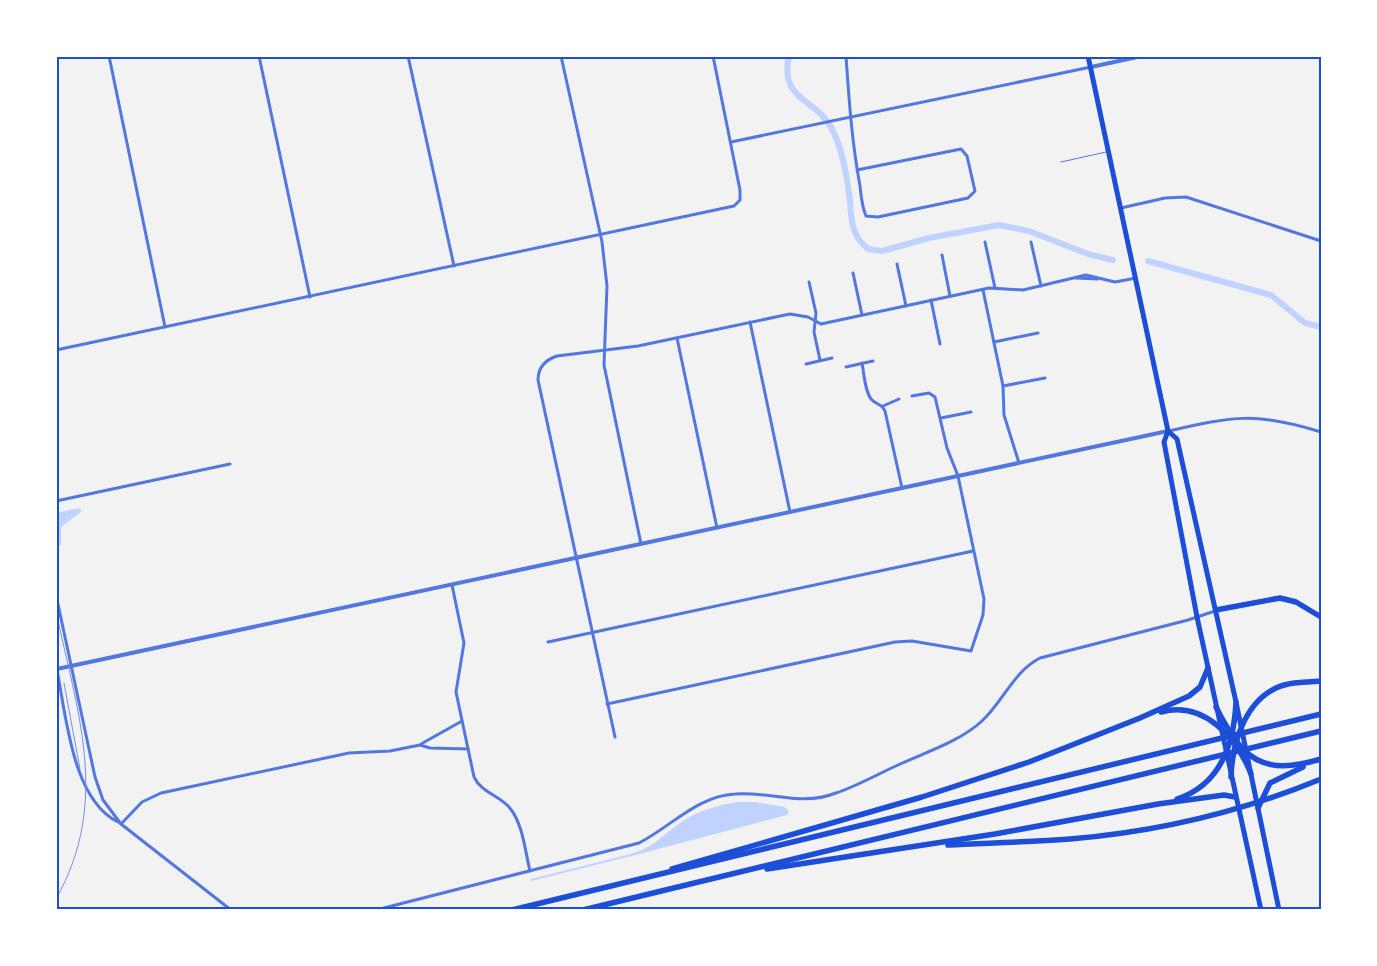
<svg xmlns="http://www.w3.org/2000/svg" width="1377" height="966" viewBox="0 0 1377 966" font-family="Rubik,sans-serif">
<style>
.water{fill:#bfd3fe}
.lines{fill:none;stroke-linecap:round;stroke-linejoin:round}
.stream{stroke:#bfd3fe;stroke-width:2}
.canal{stroke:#bfd3fe;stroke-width:6}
.service{stroke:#5277de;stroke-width:1}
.minor{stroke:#5277de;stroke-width:3}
.tertiary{stroke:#5277de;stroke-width:4}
.primary{stroke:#1d4ed8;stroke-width:5}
.motorway{stroke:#1d4ed8;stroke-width:5.5}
.tram{stroke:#7290e2;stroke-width:1}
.neatline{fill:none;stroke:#1d4ed8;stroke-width:2}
</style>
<rect width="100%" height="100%" fill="#f2f2f2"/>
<g class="water">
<polygon points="79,508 82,511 61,527 61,545 56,549 56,513"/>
<path d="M738,802h17l30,5 4,5 -2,3 -159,42 -1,-2c25,-6 33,-18 53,-32 17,-12 38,-18 58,-21z"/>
</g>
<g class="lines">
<polyline class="stream" points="531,880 627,856"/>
<g class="canal">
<path d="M789,56c-10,45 27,42 43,73 10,19 14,43 17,64 2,13 1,33 9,45 2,4 7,8 10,11l14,2 47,-13 70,-13 30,6 59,23 25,6"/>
<polyline points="1148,261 1271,295 1305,323 1321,327"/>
</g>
<polyline class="service" points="1061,162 1106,152"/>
<g class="minor">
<polyline points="109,56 165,327"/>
<polyline points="259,56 310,297"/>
<polyline points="408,56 454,266"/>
<polyline points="561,56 602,242 607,286 604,365 641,544"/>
<path d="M846,56c3,44 6,87 14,130 1,10 2,21 6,30l12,1 90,-19 7,-7 -8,-35 -6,-7 -104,21"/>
<polyline points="731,142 1091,67"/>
<polyline points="1121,208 1165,198 1186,197 1321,241"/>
<polyline points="985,242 995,288"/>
<polyline points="1031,242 1041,286"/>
<polyline points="942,255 950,296"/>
<polyline points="897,264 906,306"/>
<polyline points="853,273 862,315"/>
<polyline points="1076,278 1098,279"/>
<polyline points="809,282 816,313 814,332 820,360"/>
<polyline points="983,290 1003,386 1004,415 1019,463"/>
<polyline points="931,300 940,344"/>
<polyline points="750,322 790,512"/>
<polyline points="677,338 717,528"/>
<polyline points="994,342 1038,333"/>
<polyline points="56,350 734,206 740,200 740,190 713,56"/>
<path d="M862,363c2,10 3,30 10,37 5,5 10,4 13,11l17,77"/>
<polyline points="806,364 832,358"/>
<polyline points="846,367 873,361"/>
<polyline points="1003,386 1045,378"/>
<polyline points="883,406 899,399"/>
<polyline points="941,418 971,412"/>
<path d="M1169,431c64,-15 88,-19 152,1"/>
<polyline points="56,501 230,464"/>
<path d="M452,585l12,58 -8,49 18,85c7,15 24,18 35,30 14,16 16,44 21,64"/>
<polyline points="56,595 95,777 103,800 121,824 231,910"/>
<polyline points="548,642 973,551"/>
<path d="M56,665c10,47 15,134 62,157"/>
<polyline points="607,704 895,642 912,641 971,651 983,615 984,599 958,476 947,448 935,397 929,393 912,396"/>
<path d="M615,737l-77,-357c0,-13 7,-20 19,-24l81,-10 152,-32 18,3 13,7 168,-36 34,2 63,-15 29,7 21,-4"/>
<polyline points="421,744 462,721"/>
<polyline points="121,824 142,802 161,793 349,753 390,751 420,745 430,748 468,749"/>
<path d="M376,910l263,-67c33,-17 58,-47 96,-49 36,-3 65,13 101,-1 21,-7 42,-19 62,-28 28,-13 61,-23 84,-44 21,-19 31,-49 58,-63l148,-38 27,-9"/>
</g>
<g class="tertiary">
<polyline points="1091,67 1142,56"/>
<polyline points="57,669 1168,431"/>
</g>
<g class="primary">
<polyline points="1088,56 1168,431 1164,442 1197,617 1261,910"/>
<polyline points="1168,431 1177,439 1236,702 1279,910"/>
</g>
<g class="motorway">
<polyline points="1216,610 1280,598 1296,602 1321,617"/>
<path d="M1216,707c26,52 46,70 105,52"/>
<path d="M1161,712c43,-12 76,26 90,62"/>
<path d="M1231,777c1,-32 13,-74 45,-89 13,-6 30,-6 45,-7"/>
<path d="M1177,799c43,-14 57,-55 59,-97"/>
<polyline points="1258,808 1270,783 1303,767"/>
<path d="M948,845c40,-2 81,-3 122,-6 86,-7 171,-27 251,-60"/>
<polyline points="672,869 922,797 1029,762 1140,718 1189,696 1200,687 1208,668"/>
<polyline points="767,869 995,834 1158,804 1224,795 1235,797"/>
<polyline points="512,910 1321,714"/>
<polyline points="583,910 1321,731"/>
</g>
<g class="tram">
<path d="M56,611c21,101 55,191 0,288"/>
<polyline points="64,683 80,769"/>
</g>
</g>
<rect width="1377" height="966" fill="none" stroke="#ffffff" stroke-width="115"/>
<rect x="58" y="58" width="1262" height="850" class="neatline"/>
</svg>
